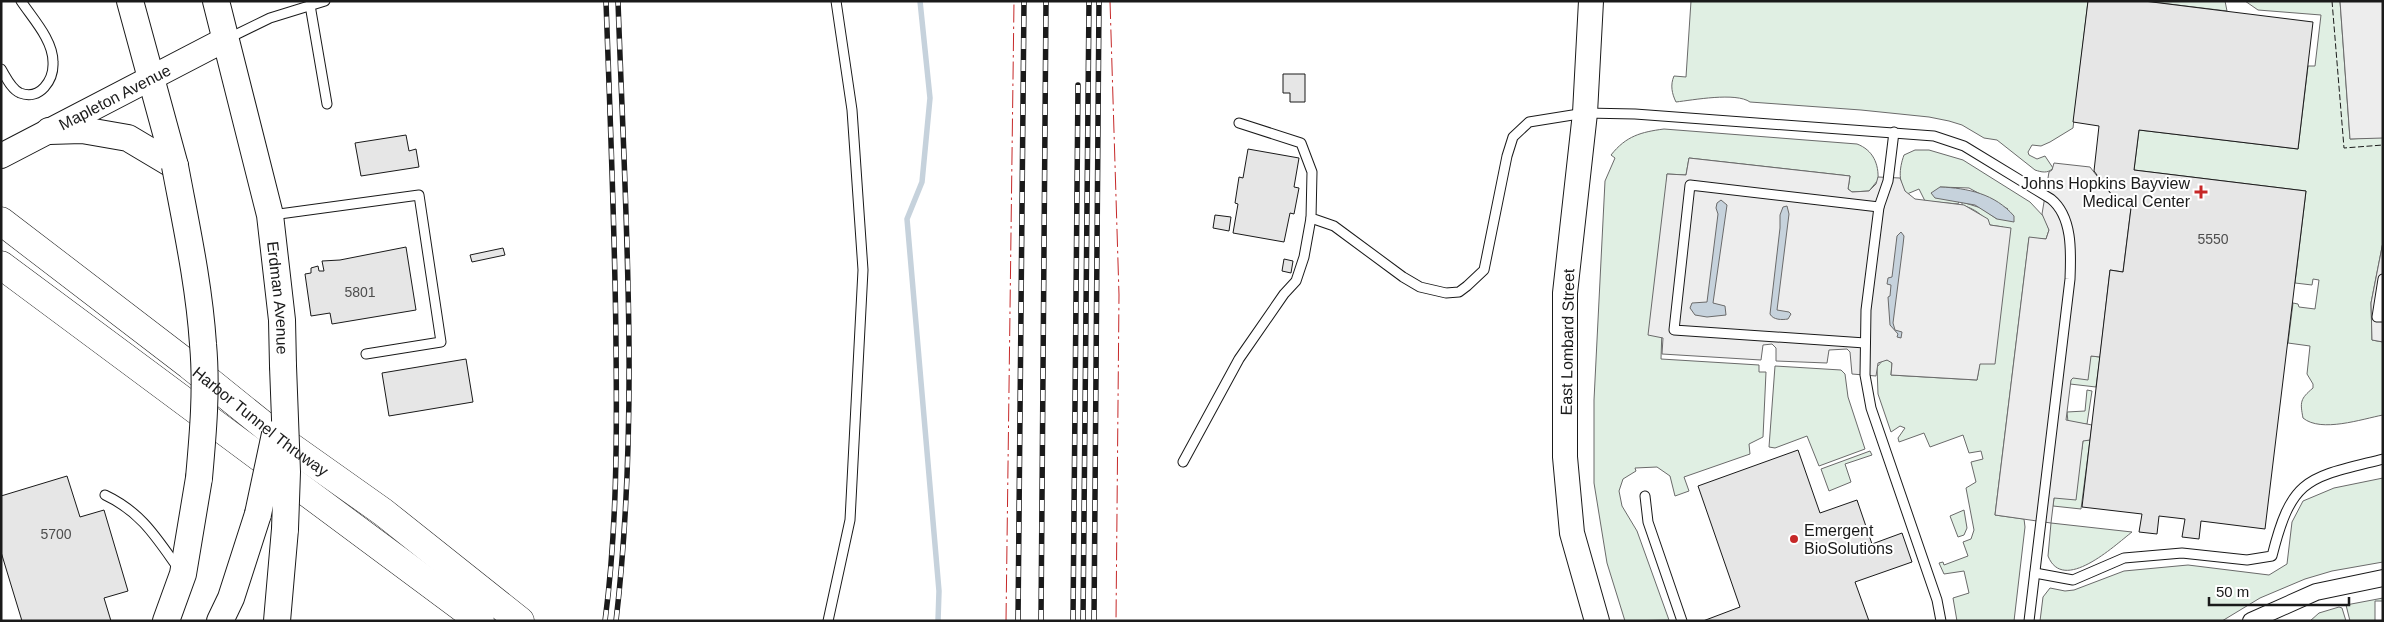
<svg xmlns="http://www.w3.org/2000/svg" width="2384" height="622" viewBox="0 0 2384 622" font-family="Arial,sans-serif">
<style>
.green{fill:#e0efe3;stroke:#6a6a6a}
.parking{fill:#ededed;stroke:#6a6a6a}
.water{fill:#c6d2dc;stroke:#6a6a6a}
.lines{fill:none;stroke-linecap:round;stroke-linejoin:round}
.stream{stroke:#c6d2dc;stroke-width:5.5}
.building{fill:#e6e6e6;stroke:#1a1a1a}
.lane-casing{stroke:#1a1a1a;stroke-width:11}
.street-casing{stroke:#1a1a1a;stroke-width:18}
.secondary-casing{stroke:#1a1a1a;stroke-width:26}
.primary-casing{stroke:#1a1a1a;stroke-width:28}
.highway-casing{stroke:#1a1a1a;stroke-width:29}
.lane{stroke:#fff;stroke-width:9}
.street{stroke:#fff;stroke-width:16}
.secondary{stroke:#fff;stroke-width:24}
.primary{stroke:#fff;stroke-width:26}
.highway{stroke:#fff;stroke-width:28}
.rail-casing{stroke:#1a1a1a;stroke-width:5.5}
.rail{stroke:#fff;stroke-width:4;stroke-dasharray:11;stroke-linecap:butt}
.primary-bridge-casing{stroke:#1a1a1a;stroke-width:28;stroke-linecap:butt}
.primary-bridge{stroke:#fff;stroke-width:26}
.fence{stroke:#1a1a1a;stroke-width:1;stroke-dasharray:6 2.5;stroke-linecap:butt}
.power{stroke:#c62828;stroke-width:1;stroke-dasharray:18 4 2.5 4;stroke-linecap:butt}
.poi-dot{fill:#c62828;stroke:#fff;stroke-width:2}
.labels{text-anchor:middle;stroke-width:4;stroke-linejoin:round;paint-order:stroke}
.number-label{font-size:14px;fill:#4d4d4d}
.street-label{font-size:16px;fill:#1a1a1a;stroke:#fff}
.poi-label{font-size:16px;fill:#1a1a1a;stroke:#fff;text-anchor:end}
</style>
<rect width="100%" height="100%" fill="#fff"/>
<g class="green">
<path d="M1691,1h397l-15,127 -23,14 -9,4 -9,-1 -4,7 1,3 8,4 8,-3 8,12c-5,6 -12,4 -18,2l-38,-30 -13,-2 -22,-13 -13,-4 -20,-4 -68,-7 -111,-8c-14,-10 -57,-2 -74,0 -4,-8 -6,-17 -2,-26l12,1z"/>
<polygon points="2144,1 2225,1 2227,11"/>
<path d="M2245,1h95l10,138 33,-2v105l-12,61 1,37 11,2v73c-21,4 -62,18 -80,3 -3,-16 -3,-19 10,-30v-4l-6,-10 3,-28 -22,-3 5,-40 5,1 1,3 16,2 4,-29 -6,-1 -1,6 -17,-2 11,-92 -172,-21 5,-40 159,19 10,-83h7l6,-51 -63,-5z"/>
<path d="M1664,129l193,15c16,6 22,20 21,36l-9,11 -17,1 -4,-3 2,-13 -161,-18 -3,17 -19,-1 -6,185 98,6v7h7l-3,65 -14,7 1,10 -66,23 5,14 -14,5 -5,-20 -13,-9 -22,1 1,3 -13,8 -4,12 3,15 15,25 32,89 -44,1 -18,-58 -13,-80v-83l11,-219 10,-23 -4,-3c15,-19 30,-23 53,-26z"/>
<path d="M1915,150h14l34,10 67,42 15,16 4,12 -3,9 -17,-1 -34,277 29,4 1,8 -11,94h-57l-4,-23 16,-5 -5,-22 -20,3 -5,-11 4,-1 1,3 24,-9 -5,-14 8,-3 3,-9 -8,-42 10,-6 -5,-20 12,-3 -2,-8 -12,2 -6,-18 -33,12 -6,-14 -25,9 -1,-4 7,-10 -5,-2 -9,6 -13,-38 -1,-27 6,-7h6l3,3 -1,12 86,5 26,-153 -13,-2c-7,-10 -15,-16 -28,-20v-3l19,6 16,11 11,-10 -39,-21 -29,-1 11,13 8,1 -1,3 -33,-3 -6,-12 -12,5c-9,-11 -8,-25 -3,-39z"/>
<polygon points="2091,356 2100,357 2096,387 2070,384 2071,379"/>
<polygon points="1775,366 1841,370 1845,374 1848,397 1865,449 1819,466 1807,436 1775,448 1769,447"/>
<polygon points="2087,390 2092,391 2087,424 2068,422 2067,412 2085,411"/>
<polygon points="2083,440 2090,440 2081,509 2053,506 2054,498 2082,449"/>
<polygon points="1870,451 1872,455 1845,464 1851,482 1829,491 1821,469"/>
<polygon points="2383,478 2383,562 2332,571 2305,579 2260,598 2222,621 2040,621 2043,597 2050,588 2065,591 2074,590 2124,571 2188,565 2269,575 2287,564 2292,522 2303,501 2334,488"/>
<polygon points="1964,510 1967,528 1964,535 1958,537 1950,516"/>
<path d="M2051,523l81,9c-18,14 -69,62 -84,24z"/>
<polygon points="2383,598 2383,601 2375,601 2375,621 2350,621 2346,605"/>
<polygon points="2339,607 2342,608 2346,621 2310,621 2319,613"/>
</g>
<g class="parking">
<polygon points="2340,1 2383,1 2383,138 2350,139"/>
<polygon points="1689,158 1850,176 1848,189 1852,192 1869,191 1876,184 1878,177 1900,178 1905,191 1915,199 1964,205 1988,219 1990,225 2011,228 1995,364 1980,364 1977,380 1891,375 1892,363 1887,360 1878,363 1876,376 1852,374 1850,352 1847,349 1829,350 1827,363 1776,361 1776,348 1772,344 1763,345 1761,360 1662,354 1663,338 1648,335 1667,174 1686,175"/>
<polygon points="2054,163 2090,167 2121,207 2131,208 2123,272 2110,270 2100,357 2091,356 2088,380 2073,378 2071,380 2066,420 2092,425 2090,440 2083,441 2076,500 2054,498 2051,523 1995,515 2029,237 2046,239 2049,230 2042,214 2049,172 2052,170"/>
<polygon points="2383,242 2383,342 2372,340 2371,303"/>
</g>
<g class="water">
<path d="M1940,187c28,1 55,7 74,29v6l-17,-3 -22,-14 -40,-7 -4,-5z"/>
<polygon points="1721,200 1727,205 1713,303 1725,306 1726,315 1707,317 1695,315 1690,308 1692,303 1707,302 1718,214 1716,208 1717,203"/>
<path d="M1787,206l2,8 -12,96 12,2 2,2 -3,5c-6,1 -15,1 -18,-5l10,-86v-13l3,-8z"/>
<polygon points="1901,232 1904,236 1903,245 1893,323 1895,330 1902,332 1901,338 1897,337 1898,334 1890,325 1888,297 1890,296 1891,285 1887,284 1888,278 1892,277 1897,236"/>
</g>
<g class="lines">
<polyline class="stream" points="920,1 930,98 922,182 907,219 939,591 938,621"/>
</g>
<g class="building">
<polygon points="2088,1 2144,1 2313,22 2298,149 2139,130 2134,170 2306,191 2265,529 2201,521 2199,539 2182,537 2185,519 2159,516 2157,534 2139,532 2142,514 2082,507 2110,270 2123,272 2131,208 2121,207 2094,171 2099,126 2073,122"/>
<polygon points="1283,74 1305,74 1305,102 1290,102 1290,93 1283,93"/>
<polygon points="406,135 409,151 416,149 419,167 361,176 355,143"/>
<polygon points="1248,149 1299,158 1294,187 1299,188 1294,214 1290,213 1284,242 1233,233 1238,204 1235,203 1239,177 1243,178"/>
<polygon points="1215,215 1231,217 1229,231 1213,228"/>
<polygon points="406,247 416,310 332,324 330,313 311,316 305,274 311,273 311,268 318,266 319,271 324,271 322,261 340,260"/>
<polygon points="503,248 505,255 472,262 470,255"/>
<polygon points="1284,259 1293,261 1291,273 1282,271"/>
<polygon points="466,359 473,402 389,416 382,373"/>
<polygon points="1798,450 1820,513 1857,500 1872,544 1902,533 1912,562 1855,582 1869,621 1703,621 1740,607 1698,486"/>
<polygon points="67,476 80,517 104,510 128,591 104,598 111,621 22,621 1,552 1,496"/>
</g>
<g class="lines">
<defs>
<g id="lane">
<polyline points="310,5 327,104"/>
<polyline points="229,38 270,18 325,1"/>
<path d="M1,69c5,8 10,20 19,24 20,8 34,-13 33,-31 0,-22 -20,-43 -32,-61"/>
<path d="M1239,123l62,20 11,29 -1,46 23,8 69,51 17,10 26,6 13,-1 8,-6 17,-16 23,-114 6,-19 16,-15 56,-9 50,1 299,22 30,10 87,53c22,18 20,54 19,80l-41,342"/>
<polyline points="1894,132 1888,181 1879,207 1866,310 1865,375 1871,408 1937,600 1941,621"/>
<polyline points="272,215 419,195 441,342 366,354"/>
<polyline points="2383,279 2377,317 2383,317"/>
<polyline points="1865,343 1674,330 1690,185 1879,207"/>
<polyline points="1183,462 1239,359 1284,294 1296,281 1304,257 1311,218"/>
<path d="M105,495c36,17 51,42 73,73"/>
<polyline points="1645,496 1648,522 1682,621"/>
<path d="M2035,573l38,7 51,-22 58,-5 65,7 25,-4c20,-80 36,-78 111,-97"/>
<polyline points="828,621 850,520 863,270 852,110 836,1"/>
</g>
<polyline id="street" points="2251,621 2316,592 2383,578"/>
<g id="secondary">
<polyline points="1591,1 1585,113 1565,293 1565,457 1572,533 1597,621"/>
<path id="s1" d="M1,156l225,-117"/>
</g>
<g id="primary">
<polyline points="130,1 175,166"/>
<path id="s2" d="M216,1l54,214 12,105 1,46"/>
<polyline points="49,131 82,130 128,138 175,166"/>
<polyline points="166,621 183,574 199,478"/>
<polyline points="220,621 231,598 258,514"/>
<polyline points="277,621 285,529"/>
</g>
<g id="highway">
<path id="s3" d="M1,221l188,144 98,79 96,68 137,109"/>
<polyline points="1,265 480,621"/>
</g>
</defs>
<use href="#lane" class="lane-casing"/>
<use href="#street" class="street-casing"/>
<use href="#secondary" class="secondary-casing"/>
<use href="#primary" class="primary-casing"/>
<use href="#highway" class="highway-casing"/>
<use href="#lane" class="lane"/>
<use href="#street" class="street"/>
<use href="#secondary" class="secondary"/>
<use href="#primary" class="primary"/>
<use href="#highway" class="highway"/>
<defs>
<g id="rail">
<path d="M605,621c12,-91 12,-185 11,-276 -1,-115 -6,-229 -10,-344"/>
<path d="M616,621c24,-205 9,-414 2,-620"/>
<polyline points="1018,621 1024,1"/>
<polyline points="1041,621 1046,1"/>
<polyline points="1073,621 1078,85"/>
<polyline points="1083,621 1089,1"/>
<polyline points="1094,621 1099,1"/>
</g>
</defs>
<use href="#rail" class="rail-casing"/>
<use href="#rail" class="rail"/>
<defs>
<g id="primary-bridge">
<path d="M175,166c11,59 24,118 28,178 4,44 0,90 -4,134"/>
<polyline points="283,366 287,472 285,529"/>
<polyline points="258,514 275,434"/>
</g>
</defs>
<use href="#primary-bridge" class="primary-bridge-casing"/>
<use href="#primary-bridge" class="primary-bridge"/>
<polyline class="fence" points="2332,1 2344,148 2383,145"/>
<g class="power">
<polyline points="1110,1 1119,295 1116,621"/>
<polyline points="1006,621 1014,1"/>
</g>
</g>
<g class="poi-dot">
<path d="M2198.5 184.5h5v5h5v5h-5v5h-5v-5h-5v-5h5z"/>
<circle cx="1794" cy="539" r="5"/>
</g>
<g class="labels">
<g class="number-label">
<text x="2213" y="244">5550</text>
<text x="360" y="297">5801</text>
<text x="56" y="539">5700</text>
</g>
<g class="street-label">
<text dy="6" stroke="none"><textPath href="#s1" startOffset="128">Mapleton Avenue</textPath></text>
<text dy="6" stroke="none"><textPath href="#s2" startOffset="304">Erdman Avenue</textPath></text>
<text transform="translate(1567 342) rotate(-89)" y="6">East Lombard Street</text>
<text dy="6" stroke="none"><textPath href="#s3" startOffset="328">Harbor Tunnel Thruway</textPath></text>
</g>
<g class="poi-label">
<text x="2190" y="189">Johns Hopkins Bayview<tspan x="2190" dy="18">Medical Center</tspan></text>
<text x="1804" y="536" text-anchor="start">Emergent<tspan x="1804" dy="18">BioSolutions</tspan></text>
</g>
</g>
<rect width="2384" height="622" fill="none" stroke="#1a1a1a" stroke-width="5"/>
<path d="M2209 597v8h140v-8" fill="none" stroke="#1a1a1a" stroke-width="2.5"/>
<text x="2216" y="597" font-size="15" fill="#1a1a1a" stroke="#ffffff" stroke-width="4" paint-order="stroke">50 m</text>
</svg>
